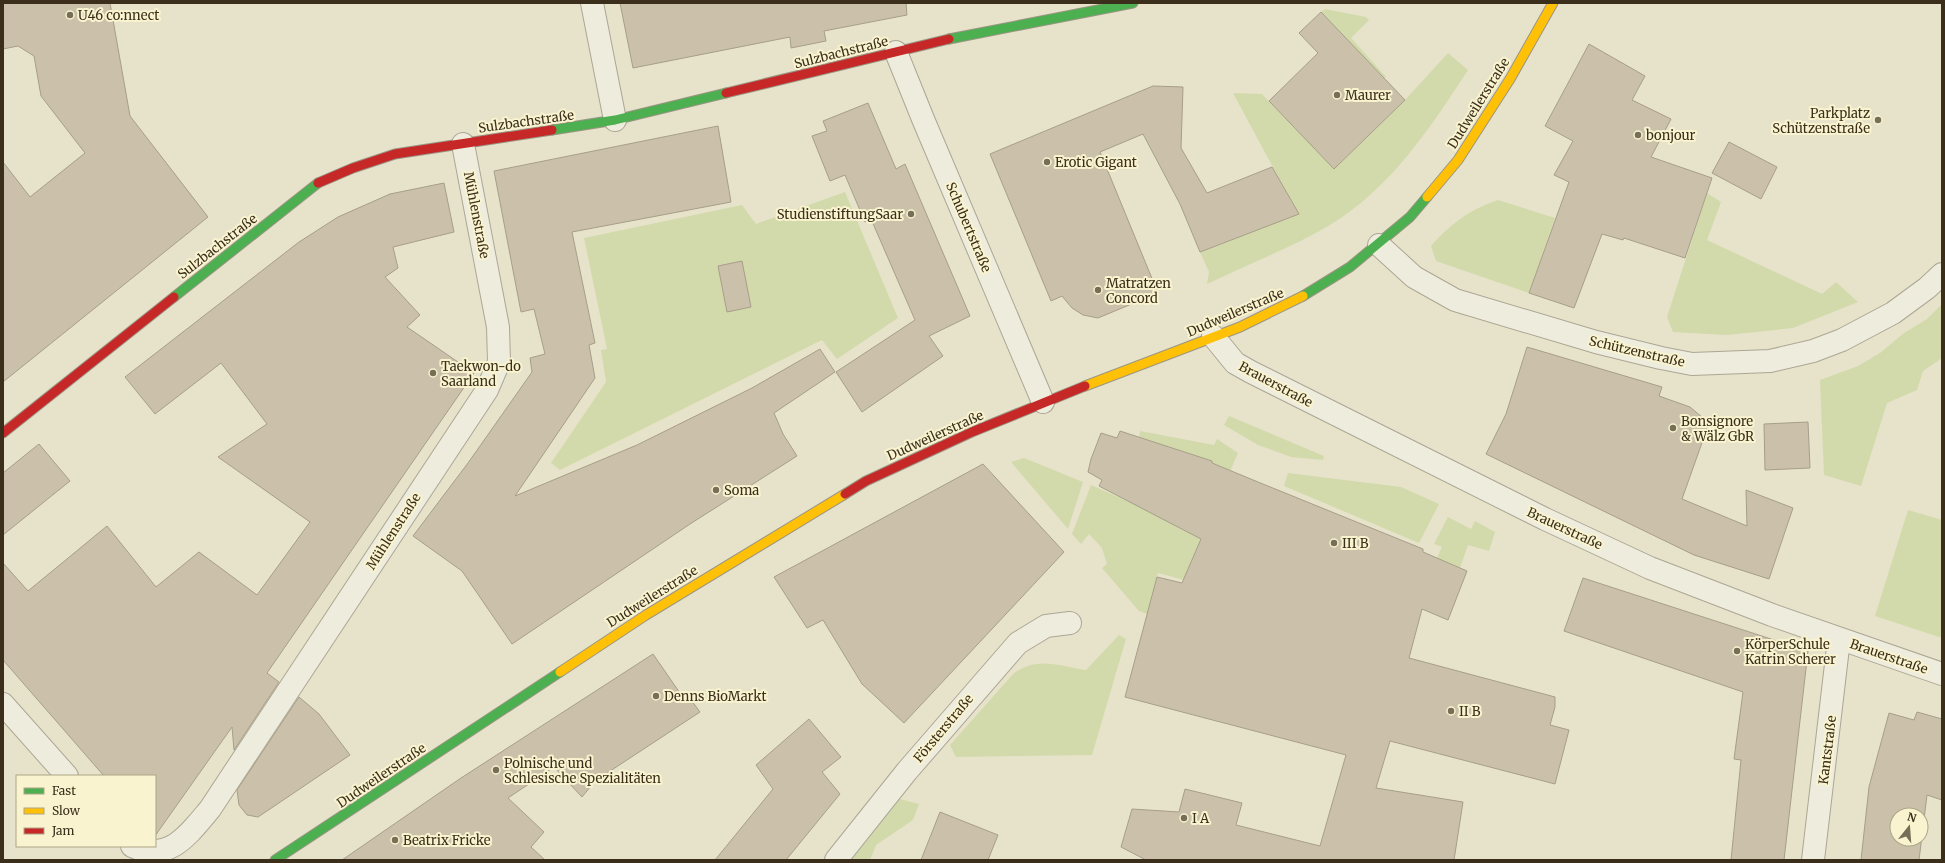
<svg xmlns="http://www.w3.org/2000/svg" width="1945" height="863" viewBox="0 0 1945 863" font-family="Merriweather,serif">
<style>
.green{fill:#d2daab}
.building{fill:#cbc1ab;stroke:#a79e89;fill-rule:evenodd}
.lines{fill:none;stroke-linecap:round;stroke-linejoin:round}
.street-casing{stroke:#aca694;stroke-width:24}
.fast-casing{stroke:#9b9584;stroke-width:11}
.slow-casing{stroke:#9b9584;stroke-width:11}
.jam-casing{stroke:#9b9584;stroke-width:11}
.street{stroke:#eeecdd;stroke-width:22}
.fast{stroke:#4caf50;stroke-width:9}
.slow{stroke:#ffc107;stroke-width:9}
.jam{stroke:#c62828;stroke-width:9}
.poi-dot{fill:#776e58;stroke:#f9f3cf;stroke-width:1.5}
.labels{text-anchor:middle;stroke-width:4;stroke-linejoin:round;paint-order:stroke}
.poi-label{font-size:13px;fill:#3b2f1b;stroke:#f9f3cf;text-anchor:start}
.street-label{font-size:13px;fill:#3b2f1b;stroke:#f9f3cf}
</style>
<rect width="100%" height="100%" fill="#e7e3ca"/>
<g class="green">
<polygon points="1325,9 1366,17 1369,20 1351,38 1386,77 1384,78 1321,12"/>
<path d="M1448,53l20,17c-37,57 -78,119 -138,155 -39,23 -82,39 -123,59l2,-12 -9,-20 98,-38 -65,-121 29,1 72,75 71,-69z"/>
<polygon points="845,192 898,318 837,359 822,340 560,470 551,463 606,382 601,350 607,349 584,238 742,205 756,224"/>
<polygon points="1707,193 1721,202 1707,240 1822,294 1836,282 1858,302 1793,328 1727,335 1673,332 1667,317"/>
<path d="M1498,200l57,18 -26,75 -93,-32 -5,-15c19,-22 39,-37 67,-46z"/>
<polygon points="1942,304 1942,358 1923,371 1917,390 1887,403 1861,486 1824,475 1820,380 1858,366 1880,353 1904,333 1927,319"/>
<polygon points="1229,416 1324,456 1323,460 1291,457 1258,445 1224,425"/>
<polygon points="1140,431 1214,445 1217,439 1238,453 1227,478 1209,471 1212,461 1139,437"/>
<polygon points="1024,458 1083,482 1068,529 1011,462"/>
<polygon points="1288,473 1401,487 1439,504 1419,543 1284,486"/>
<polygon points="1091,485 1203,534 1184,580 1158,573 1147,614 1139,611 1102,568 1107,564 1102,548 1089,534 1081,544 1072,534"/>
<polygon points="1908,510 1942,520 1942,638 1875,616"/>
<polygon points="1448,517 1471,529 1475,521 1495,532 1489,551 1468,545 1460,568 1437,558 1442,547 1434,544"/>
<path d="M1119,635l7,4 -34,116 -136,2 -6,-12 64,-72c25,-17 45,-7 72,-3z"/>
<polygon points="900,799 919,804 913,820 876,845 870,860 848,860"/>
</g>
<g class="building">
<polygon points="3,3 110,3 130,116 208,217 3,382 3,162 30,197 85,153 41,96 34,56 18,46 3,49"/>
<polygon points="620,3 906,3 907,15 824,31 826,41 791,48 790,37 633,68"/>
<polygon points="1321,12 1405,100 1334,169 1269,101 1318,53 1299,33"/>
<polygon points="1589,44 1645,76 1632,100 1671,119 1651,157 1712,178 1685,258 1624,238 1623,240 1602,234 1574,308 1529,293 1569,182 1554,175 1573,141 1545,126"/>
<polygon points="1153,86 1183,87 1181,148 1207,193 1272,167 1299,214 1200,252 1180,204 1143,134 1100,152 1158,293 1098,318 1083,315 1072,308 1062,296 1051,301 990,154"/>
<polygon points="868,103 896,169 905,164 970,316 929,336 943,356 862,412 836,372 915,320 871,219 865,222 845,175 830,181 812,136 827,131 823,121"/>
<polygon points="718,126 731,202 572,232 595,343 589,345 595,378 515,496 637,445 752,388 820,349 835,372 774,413 783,434 797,456 690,524 512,644 462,571 413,536 468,463 532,372 530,358 545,354 534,309 521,312 494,171"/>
<polygon points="1729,142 1777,167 1761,199 1712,173"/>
<polygon points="444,183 454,232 393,247 398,268 385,277 420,315 407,327 474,373 267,673 279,682 234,750 232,727 155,836 155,776 104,776 3,660 3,563 28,591 107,526 156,587 199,552 257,595 310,522 218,457 267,424 221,363 155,414 125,377 299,242 338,217 390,194"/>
<polygon points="742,261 751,307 727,312 718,266"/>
<polygon points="1527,347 1662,387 1659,396 1690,407 1709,423 1682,499 1747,526 1746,490 1793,508 1769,579 1694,555 1486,454 1506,414"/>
<polygon points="1808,422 1810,468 1765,470 1764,424"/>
<polygon points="1120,431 1212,461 1212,463 1258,482 1423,549 1423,552 1467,571 1448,620 1422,609 1409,658 1555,697 1555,707 1550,725 1569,730 1555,784 1390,741 1376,788 1463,802 1454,860 1146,860 1121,847 1132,809 1179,812 1185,789 1242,803 1236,825 1320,846 1346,755 1125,697 1157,577 1182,583 1201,539 1099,486 1102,480 1088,472 1091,459 1101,433 1117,438"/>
<polygon points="39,444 70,481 3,535 3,473"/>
<polygon points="983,464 1064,552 904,723 862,684 823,620 807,628 774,577"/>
<polygon points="1583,578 1808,651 1784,860 1731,860 1741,760 1734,759 1743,692 1564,631"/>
<polygon points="653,654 682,696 686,693 700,712 595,781 582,797 554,767 508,798 544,832 531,847 545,860 342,860 461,778"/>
<polygon points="299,697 319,714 350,755 267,811 258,817 247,815 239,805 237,790"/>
<path d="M1917,712l25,7v81l-15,-5 -8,65h-58l8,-73 20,-74 25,7zM1897,815h24v24h-24z"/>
<polygon points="809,719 841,757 822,772 840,794 786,860 715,860 773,789 756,765"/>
<polygon points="940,812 998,835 988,860 921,860"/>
</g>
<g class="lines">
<defs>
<g id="street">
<polyline points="592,3 615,120"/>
<polyline points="896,52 923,119 1043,402"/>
<polyline points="1379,245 1414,277 1455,300 1596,342 1661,358 1692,364 1770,361 1813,351 1842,340 1893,313 1927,288 1942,274"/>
<polyline points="1213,336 1235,363 1251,372 1545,519 1650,568 1772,615 1942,674"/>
<polyline points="3,704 67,776"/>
<path d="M132,846c37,17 56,-11 78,-37l277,-419 12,-28 -1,-35 -35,-183"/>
<polyline points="836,860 907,771 1018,643 1046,626 1070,623"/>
<polyline points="1813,860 1839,639"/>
</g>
<g id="fast">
<polyline points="949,39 1133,3"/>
<polyline points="552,130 615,120 726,93"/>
<polyline points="1303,296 1350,267 1410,217 1427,197"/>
<polyline points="174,297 318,183"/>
<polyline points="275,860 560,672"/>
</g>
<g id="slow">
<polyline points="1427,197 1458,160 1510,79 1553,3"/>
<polyline points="1085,386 1240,327 1303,296"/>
<polyline points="560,672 646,615 845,494"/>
</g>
<g id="jam">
<polyline points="726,93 949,39"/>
<polyline points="318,183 353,168 395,154 552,130"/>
<polyline points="3,433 174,297"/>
<polyline points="845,494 866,481 972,432 1085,386"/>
</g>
</defs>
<use href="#street" class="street-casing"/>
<use href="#fast" class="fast-casing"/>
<use href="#slow" class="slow-casing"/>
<use href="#jam" class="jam-casing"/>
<use href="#street" class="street"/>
<use href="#fast" class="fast"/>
<use href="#slow" class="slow"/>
<use href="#jam" class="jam"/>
</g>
<g class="poi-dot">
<circle cx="70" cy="15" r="4"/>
<circle cx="1337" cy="95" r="4"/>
<circle cx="1878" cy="120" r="4"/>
<circle cx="1638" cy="135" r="4"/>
<circle cx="1047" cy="162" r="4"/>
<circle cx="911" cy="214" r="4"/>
<circle cx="1098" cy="290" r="4"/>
<circle cx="433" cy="373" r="4"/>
<circle cx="1673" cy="428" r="4"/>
<circle cx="716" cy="490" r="4"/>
<circle cx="1334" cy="543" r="4"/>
<circle cx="1737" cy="651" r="4"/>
<circle cx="656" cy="696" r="4"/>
<circle cx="1451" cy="711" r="4"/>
<circle cx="496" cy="770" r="4"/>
<circle cx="1184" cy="818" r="4"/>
<circle cx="395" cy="840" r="4"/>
</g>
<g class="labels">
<g class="poi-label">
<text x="78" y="20">U46 co:nnect</text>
<text x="1345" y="100">Maurer</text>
<text x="1870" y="118" text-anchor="end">Parkplatz<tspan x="1870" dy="15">Schützenstraße</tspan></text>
<text x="1646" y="140">bonjour</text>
<text x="1055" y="167">Erotic Gigant</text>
<text x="903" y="219" text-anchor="end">StudienstiftungSaar</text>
<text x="1106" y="288">Matratzen<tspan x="1106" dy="15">Concord</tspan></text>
<text x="441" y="371">Taekwon-do<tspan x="441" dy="15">Saarland</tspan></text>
<text x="1681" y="426">Bonsignore<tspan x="1681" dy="15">&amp; Wälz GbR</tspan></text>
<text x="724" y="495">Soma</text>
<text x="1342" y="548">III B</text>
<text x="1745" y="649">KörperSchule<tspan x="1745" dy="15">Katrin Scherer</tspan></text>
<text x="664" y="701">Denns BioMarkt</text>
<text x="1459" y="716">II B</text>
<text x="504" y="768">Polnische und<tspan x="504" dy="15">Schlesische Spezialitäten</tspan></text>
<text x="1192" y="823">I A</text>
<text x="403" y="845">Beatrix Fricke</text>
</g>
<g class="street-label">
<text transform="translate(841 52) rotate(-14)" y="5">Sulzbachstraße</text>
<text transform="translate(1478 103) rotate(-58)" y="5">Dudweilerstraße</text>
<text transform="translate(526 121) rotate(-8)" y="5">Sulzbachstraße</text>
<text transform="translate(477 215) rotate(79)" y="5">Mühlenstraße</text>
<text transform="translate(969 227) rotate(67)" y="5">Schubertstraße</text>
<text transform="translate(217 246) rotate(-38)" y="5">Sulzbachstraße</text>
<text transform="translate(1235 312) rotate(-23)" y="5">Dudweilerstraße</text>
<text transform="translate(1637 351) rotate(13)" y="5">Schützenstraße</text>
<text transform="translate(1276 384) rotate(28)" y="5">Brauerstraße</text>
<text transform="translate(935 435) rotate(-24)" y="5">Dudweilerstraße</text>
<text transform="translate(1565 528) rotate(25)" y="5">Brauerstraße</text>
<text transform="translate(393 531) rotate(-57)" y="5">Mühlenstraße</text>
<text transform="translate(652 596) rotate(-32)" y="5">Dudweilerstraße</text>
<text transform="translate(1889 656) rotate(19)" y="5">Brauerstraße</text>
<text transform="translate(943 728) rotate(-50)" y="5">Försterstraße</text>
<text transform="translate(1827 750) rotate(-83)" y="5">Kantstraße</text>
<text transform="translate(381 775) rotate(-34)" y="5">Dudweilerstraße</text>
</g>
</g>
<rect width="1945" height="863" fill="none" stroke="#3b2f1b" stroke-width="8"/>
<rect x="16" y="775" width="140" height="72" fill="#f9f3cf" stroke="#ada587"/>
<rect x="24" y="788" width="20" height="6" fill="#4caf50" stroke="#ada587"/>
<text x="52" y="795" font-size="12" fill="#3b2f1b">Fast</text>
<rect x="24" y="808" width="20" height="6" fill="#ffc107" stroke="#ada587"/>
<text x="52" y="815" font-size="12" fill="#3b2f1b">Slow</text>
<rect x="24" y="828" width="20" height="6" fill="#c62828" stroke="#ada587"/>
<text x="52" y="835" font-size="12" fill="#3b2f1b">Jam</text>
<g transform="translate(1909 827) rotate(17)"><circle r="19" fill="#f9f3cf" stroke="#ada587"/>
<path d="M0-3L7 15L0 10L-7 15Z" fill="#776e58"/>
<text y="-6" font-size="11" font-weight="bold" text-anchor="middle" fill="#3b2f1b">N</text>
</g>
</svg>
